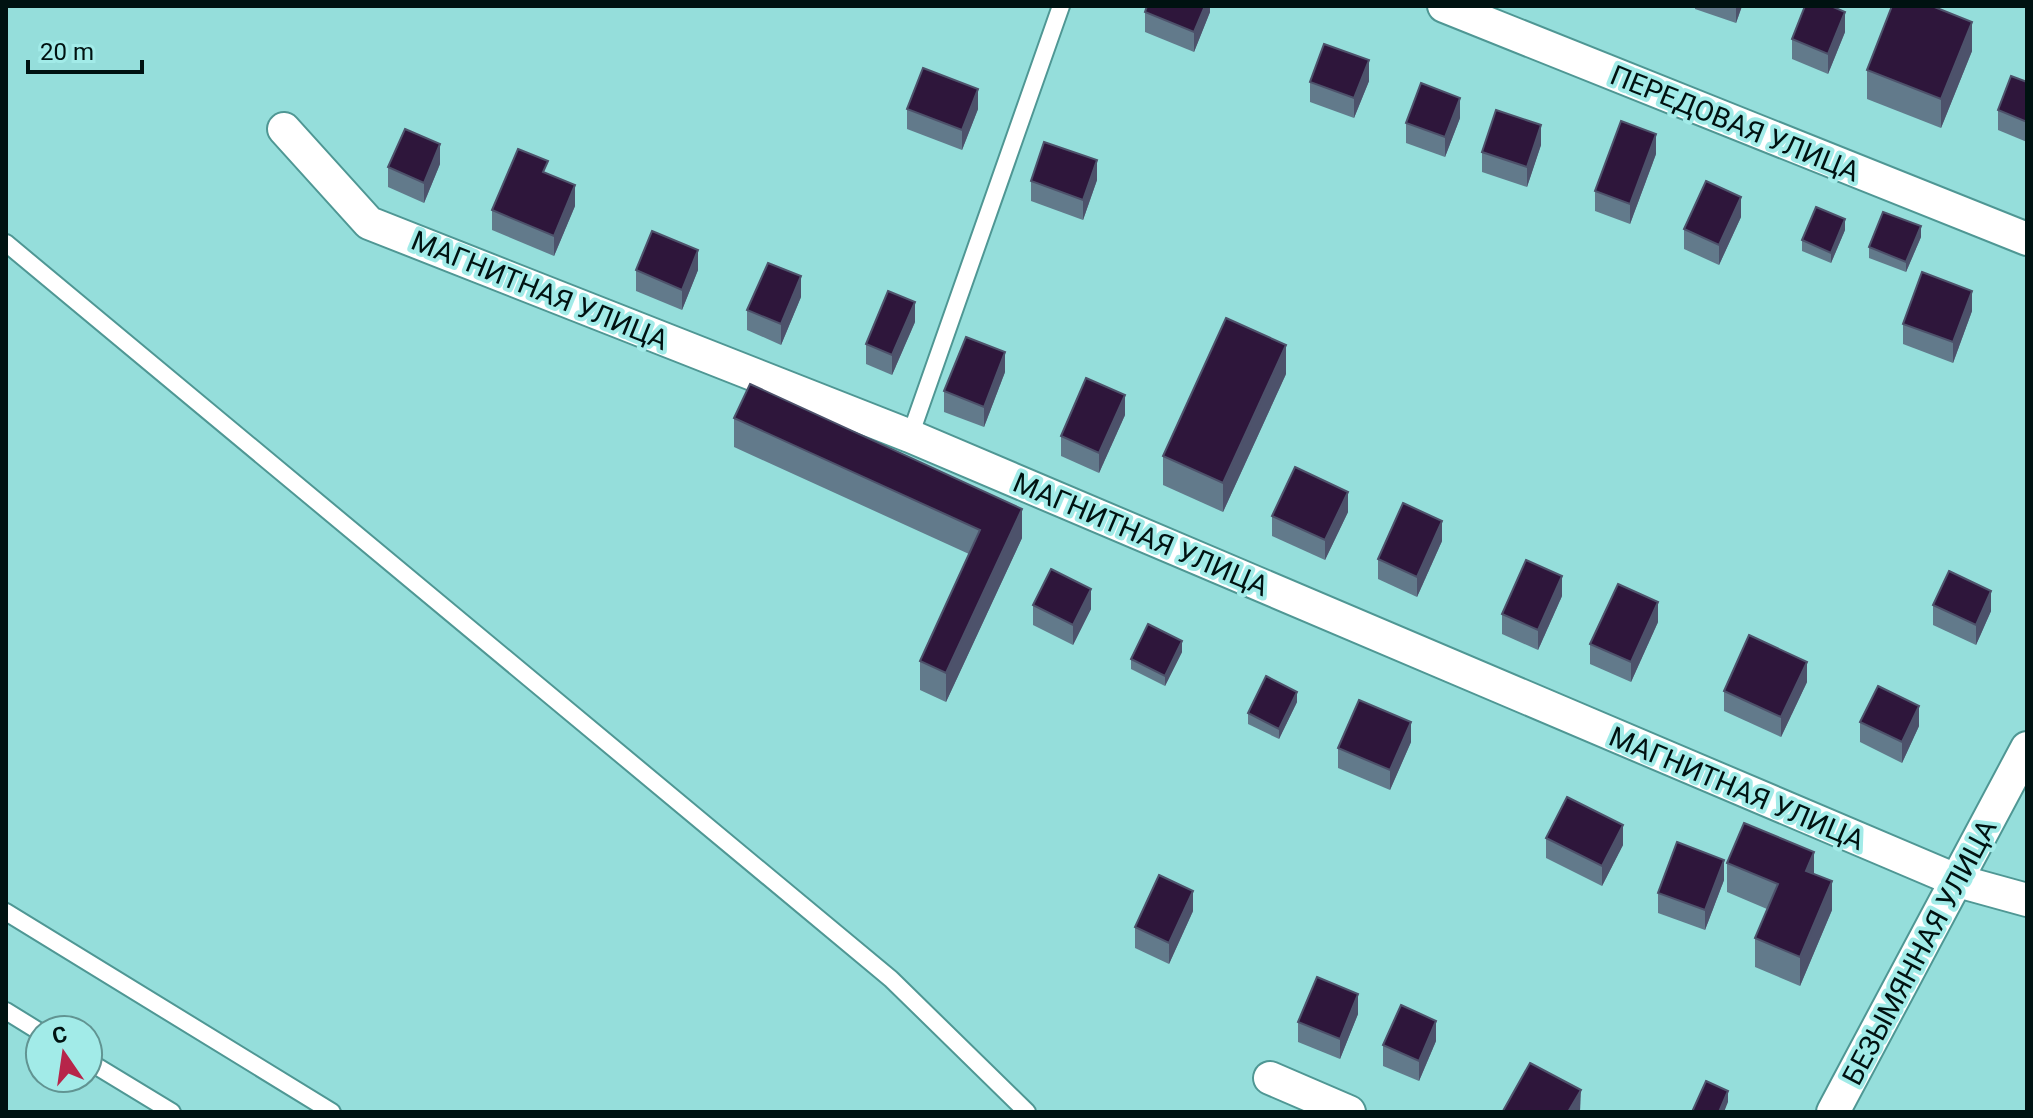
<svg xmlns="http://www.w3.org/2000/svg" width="2033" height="1118" viewBox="0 0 2033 1118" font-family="Roboto,sans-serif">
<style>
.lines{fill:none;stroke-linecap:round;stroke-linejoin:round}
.service-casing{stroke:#4f9794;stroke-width:20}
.minor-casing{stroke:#4f9794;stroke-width:36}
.service{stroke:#fff;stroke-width:16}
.minor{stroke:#fff;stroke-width:32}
.wall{fill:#627a8b}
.shaded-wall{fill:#4d526b}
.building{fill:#2e163b;stroke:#4d526b;stroke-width:2}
.labels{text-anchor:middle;stroke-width:8;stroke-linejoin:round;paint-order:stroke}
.street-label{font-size:28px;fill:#001211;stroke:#a2ebe8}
</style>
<rect width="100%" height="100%" fill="#95dedb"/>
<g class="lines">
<defs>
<g id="service">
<polyline points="6,243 891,979 1027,1112"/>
<polyline points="910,436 1061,6"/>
<polyline points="6,912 332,1112"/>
<polyline points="6,1011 40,1032"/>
<polyline points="88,1061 172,1112"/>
</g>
<g id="minor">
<polyline points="1444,6 2027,239"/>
<polyline points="284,129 369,223 910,436 1958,881 2027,900"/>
<polyline points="1270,1078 1349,1112"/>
<polyline points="1833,1112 2027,748"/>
</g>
</defs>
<use href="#service" class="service-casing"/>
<use href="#minor" class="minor-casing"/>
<use href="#service" class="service"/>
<use href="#minor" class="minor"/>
</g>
<g class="wall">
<polygon points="1210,6 1210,12 1194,52 1145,32 1145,12"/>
<polygon points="1695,6 1742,6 1736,23 1695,9"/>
<polygon points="1845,32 1828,74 1792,59 1792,39"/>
<polygon points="1972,51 1941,128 1867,99 1867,70"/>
<polygon points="1369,81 1354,118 1310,102 1310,82"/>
<polygon points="2027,82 2027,142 1998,130 1998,110"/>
<polygon points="907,109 978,109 962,150 907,129"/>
<polygon points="1460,118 1445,157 1406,143 1406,123"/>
<polygon points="1541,145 1527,187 1482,172 1482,152"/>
<polygon points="1656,154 1630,224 1595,211 1595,191"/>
<polygon points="440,164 424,203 388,187 388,167"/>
<polygon points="548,173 575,206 554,256 492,230 492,210"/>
<polygon points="1097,180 1083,220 1031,201 1031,181"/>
<polygon points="1741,217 1719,265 1684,249 1684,229"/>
<polygon points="1845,230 1831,263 1802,251 1802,240"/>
<polygon points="1921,237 1906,272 1869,258 1869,247"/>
<polygon points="636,270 698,270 682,310 636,291"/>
<polygon points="801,297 781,345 747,330 747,310"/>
<polygon points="1972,311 1953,363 1903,344 1903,324"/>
<polygon points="915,322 892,375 866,364 866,344"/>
<polygon points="1005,372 984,427 944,412 944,391"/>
<polygon points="1286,374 1223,512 1163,485 1163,456"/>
<polygon points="1125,415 1099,473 1061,456 1061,436"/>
<polygon points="734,418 1022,538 946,702 920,690 920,661 969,554 734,447"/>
<polygon points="1348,512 1325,560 1272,536 1272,516"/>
<polygon points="1442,541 1417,597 1378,579 1378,559"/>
<polygon points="1562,596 1538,650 1502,634 1502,614"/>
<polygon points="1033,605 1091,609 1073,645 1033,625"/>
<polygon points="1933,605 1991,611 1976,645 1933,625"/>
<polygon points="1658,622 1631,682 1590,664 1590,644"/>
<polygon points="1182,652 1165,686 1131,669 1131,659"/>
<polygon points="1807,682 1781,737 1724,711 1724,691"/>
<polygon points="1297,702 1279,739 1248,724 1248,713"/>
<polygon points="1860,722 1919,726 1902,763 1860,742"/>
<polygon points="1411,742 1390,790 1338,768 1338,748"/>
<polygon points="1546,838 1623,845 1602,886 1546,858"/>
<polygon points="1727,863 1814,874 1832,910 1800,986 1755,967 1755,938 1767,909 1727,892"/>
<polygon points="1724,880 1705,930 1658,913 1658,893"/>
<polygon points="1193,911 1169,964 1135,948 1135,927"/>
<polygon points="1358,1014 1340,1059 1298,1042 1298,1022"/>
<polygon points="1436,1041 1419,1081 1383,1066 1383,1045"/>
</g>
<g class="shaded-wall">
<polygon points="1205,6 1210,6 1210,12 1194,52 1194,32"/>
<polygon points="1736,6 1742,6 1736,23"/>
<polygon points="1845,12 1845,32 1828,74 1828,54"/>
<polygon points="1972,22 1972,51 1941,128 1941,99"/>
<polygon points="1369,60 1369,81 1354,118 1354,98"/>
<polygon points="978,89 978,109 962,150 962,130"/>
<polygon points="1460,98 1460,118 1445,157 1445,137"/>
<polygon points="1541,125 1541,145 1527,187 1527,167"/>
<polygon points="1656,134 1656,154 1630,224 1630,204"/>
<polygon points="440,144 440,164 424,203 424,183"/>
<polygon points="1097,160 1097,180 1083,220 1083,200"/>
<polygon points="575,185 575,206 554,256 554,236"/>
<polygon points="1741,197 1741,217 1719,265 1719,245"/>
<polygon points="1845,219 1845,230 1831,263 1831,253"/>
<polygon points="1921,226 1921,237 1906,272 1906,262"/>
<polygon points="698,250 698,270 682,310 682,290"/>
<polygon points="801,276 801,297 781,345 781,324"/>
<polygon points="1972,291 1972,311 1953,363 1953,342"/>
<polygon points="915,302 915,322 892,375 892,355"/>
<polygon points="1286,345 1286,374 1223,512 1223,483"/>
<polygon points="1005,352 1005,372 984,427 984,407"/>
<polygon points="1125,395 1125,415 1099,473 1099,453"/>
<polygon points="1348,492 1348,512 1325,560 1325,540"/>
<polygon points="1022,509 1022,538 946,702 946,673"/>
<polygon points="1442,521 1442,541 1417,597 1417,577"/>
<polygon points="1562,576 1562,596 1538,650 1538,630"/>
<polygon points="1091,589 1091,609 1073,645 1073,625"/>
<polygon points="1991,591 1991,611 1976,645 1976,625"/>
<polygon points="1658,602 1658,622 1631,682 1631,662"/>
<polygon points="1182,641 1182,652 1165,686 1165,676"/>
<polygon points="1807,662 1807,682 1781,737 1781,717"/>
<polygon points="1297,692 1297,702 1279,739 1279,729"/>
<polygon points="1919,706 1919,726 1902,763 1902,742"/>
<polygon points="1411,722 1411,742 1390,790 1390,770"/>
<polygon points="1623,825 1623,845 1602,886 1602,866"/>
<polygon points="1814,852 1814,881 1806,871"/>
<polygon points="1724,860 1724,880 1705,930 1705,910"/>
<polygon points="1832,881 1832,910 1800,986 1800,957"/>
<polygon points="1193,891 1193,911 1169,964 1169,943"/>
<polygon points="1358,994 1358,1014 1340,1059 1340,1039"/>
<polygon points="1436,1021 1436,1041 1419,1081 1419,1061"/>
<polygon points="1581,1090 1580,1112 1568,1112"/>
<polygon points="1728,1091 1728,1102 1724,1112 1719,1112"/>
</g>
<g class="building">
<polygon points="1147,6 1205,6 1194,32 1145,12"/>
<polygon points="1805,6 1831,6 1845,12 1828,54 1792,39"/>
<polygon points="1892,6 1932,6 1972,22 1941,99 1867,70"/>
<polygon points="1324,44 1369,60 1354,98 1310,82"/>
<polygon points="923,68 978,89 962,130 907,109"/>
<polygon points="2011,76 2027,82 2027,122 1998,110"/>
<polygon points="1421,83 1460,98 1445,137 1406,123"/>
<polygon points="1496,110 1541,125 1527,167 1482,152"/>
<polygon points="1621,121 1656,134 1630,204 1595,191"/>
<polygon points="405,129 440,144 424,183 388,167"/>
<polygon points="1044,142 1097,160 1083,200 1031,181"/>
<polygon points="518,149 548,161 543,172 575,185 554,236 492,210"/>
<polygon points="1706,181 1741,197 1719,245 1684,229"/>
<polygon points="1816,207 1845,219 1831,253 1802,240"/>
<polygon points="1883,212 1921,226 1906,262 1869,247"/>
<polygon points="652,231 698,250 682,290 636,270"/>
<polygon points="768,263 801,276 781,324 747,310"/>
<polygon points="1922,272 1972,291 1953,342 1903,324"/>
<polygon points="888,291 915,302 892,355 866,344"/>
<polygon points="1226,318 1286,345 1223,483 1163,456"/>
<polygon points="966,337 1005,352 984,407 944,391"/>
<polygon points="1086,378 1125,395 1099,453 1061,436"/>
<polygon points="750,384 1022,509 946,673 920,661 980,530 734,418"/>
<polygon points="1295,467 1348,492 1325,540 1272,516"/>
<polygon points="1403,503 1442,521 1417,577 1378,559"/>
<polygon points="1526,560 1562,576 1538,630 1502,614"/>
<polygon points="1051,569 1091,589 1073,625 1033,605"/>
<polygon points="1949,571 1991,591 1976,625 1933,605"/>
<polygon points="1618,584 1658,602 1631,662 1590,644"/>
<polygon points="1148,624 1182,641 1165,676 1131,659"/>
<polygon points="1749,635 1807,662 1781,717 1724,691"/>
<polygon points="1266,676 1297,692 1279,729 1248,713"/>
<polygon points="1878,686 1919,706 1902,742 1860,722"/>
<polygon points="1359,700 1411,722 1390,770 1338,748"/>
<polygon points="1567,797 1623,825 1602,866 1546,838"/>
<polygon points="1744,823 1814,852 1806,871 1832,881 1800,957 1755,938 1778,884 1727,863"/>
<polygon points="1677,842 1724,860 1705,910 1658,893"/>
<polygon points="1159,875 1193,891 1169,943 1135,927"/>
<polygon points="1317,977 1358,994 1340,1039 1298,1022"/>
<polygon points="1401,1005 1436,1021 1419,1061 1383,1045"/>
<polygon points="1530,1063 1581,1090 1568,1112 1503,1111"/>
<polygon points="1706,1081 1728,1091 1719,1112 1692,1112"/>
</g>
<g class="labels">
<g class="street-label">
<text transform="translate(1735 123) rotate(22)" y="10">ПЕРЕДОВАЯ УЛИЦА</text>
<text transform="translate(540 290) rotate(22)" y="10">МАГНИТНАЯ УЛИЦА</text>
<text transform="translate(1141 534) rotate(23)" y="10">МАГНИТНАЯ УЛИЦА</text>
<text transform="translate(1737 788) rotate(23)" y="10">МАГНИТНАЯ УЛИЦА</text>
<text transform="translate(1919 952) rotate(-62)" y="10">БЕЗЫМЯННАЯ УЛИЦА</text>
</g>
</g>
<rect width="2033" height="1118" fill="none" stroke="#001211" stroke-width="16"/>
<g transform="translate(64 1054) rotate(347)"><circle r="38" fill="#a2ebe8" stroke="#619492" stroke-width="2"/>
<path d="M0-6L14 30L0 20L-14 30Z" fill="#b7254a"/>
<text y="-12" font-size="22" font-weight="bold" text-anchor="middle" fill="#001211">С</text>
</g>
<path d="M28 60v12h114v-12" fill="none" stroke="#001211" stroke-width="4"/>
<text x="40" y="60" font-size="24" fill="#001211" stroke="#a2ebe8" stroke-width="6" paint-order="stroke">20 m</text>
</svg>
